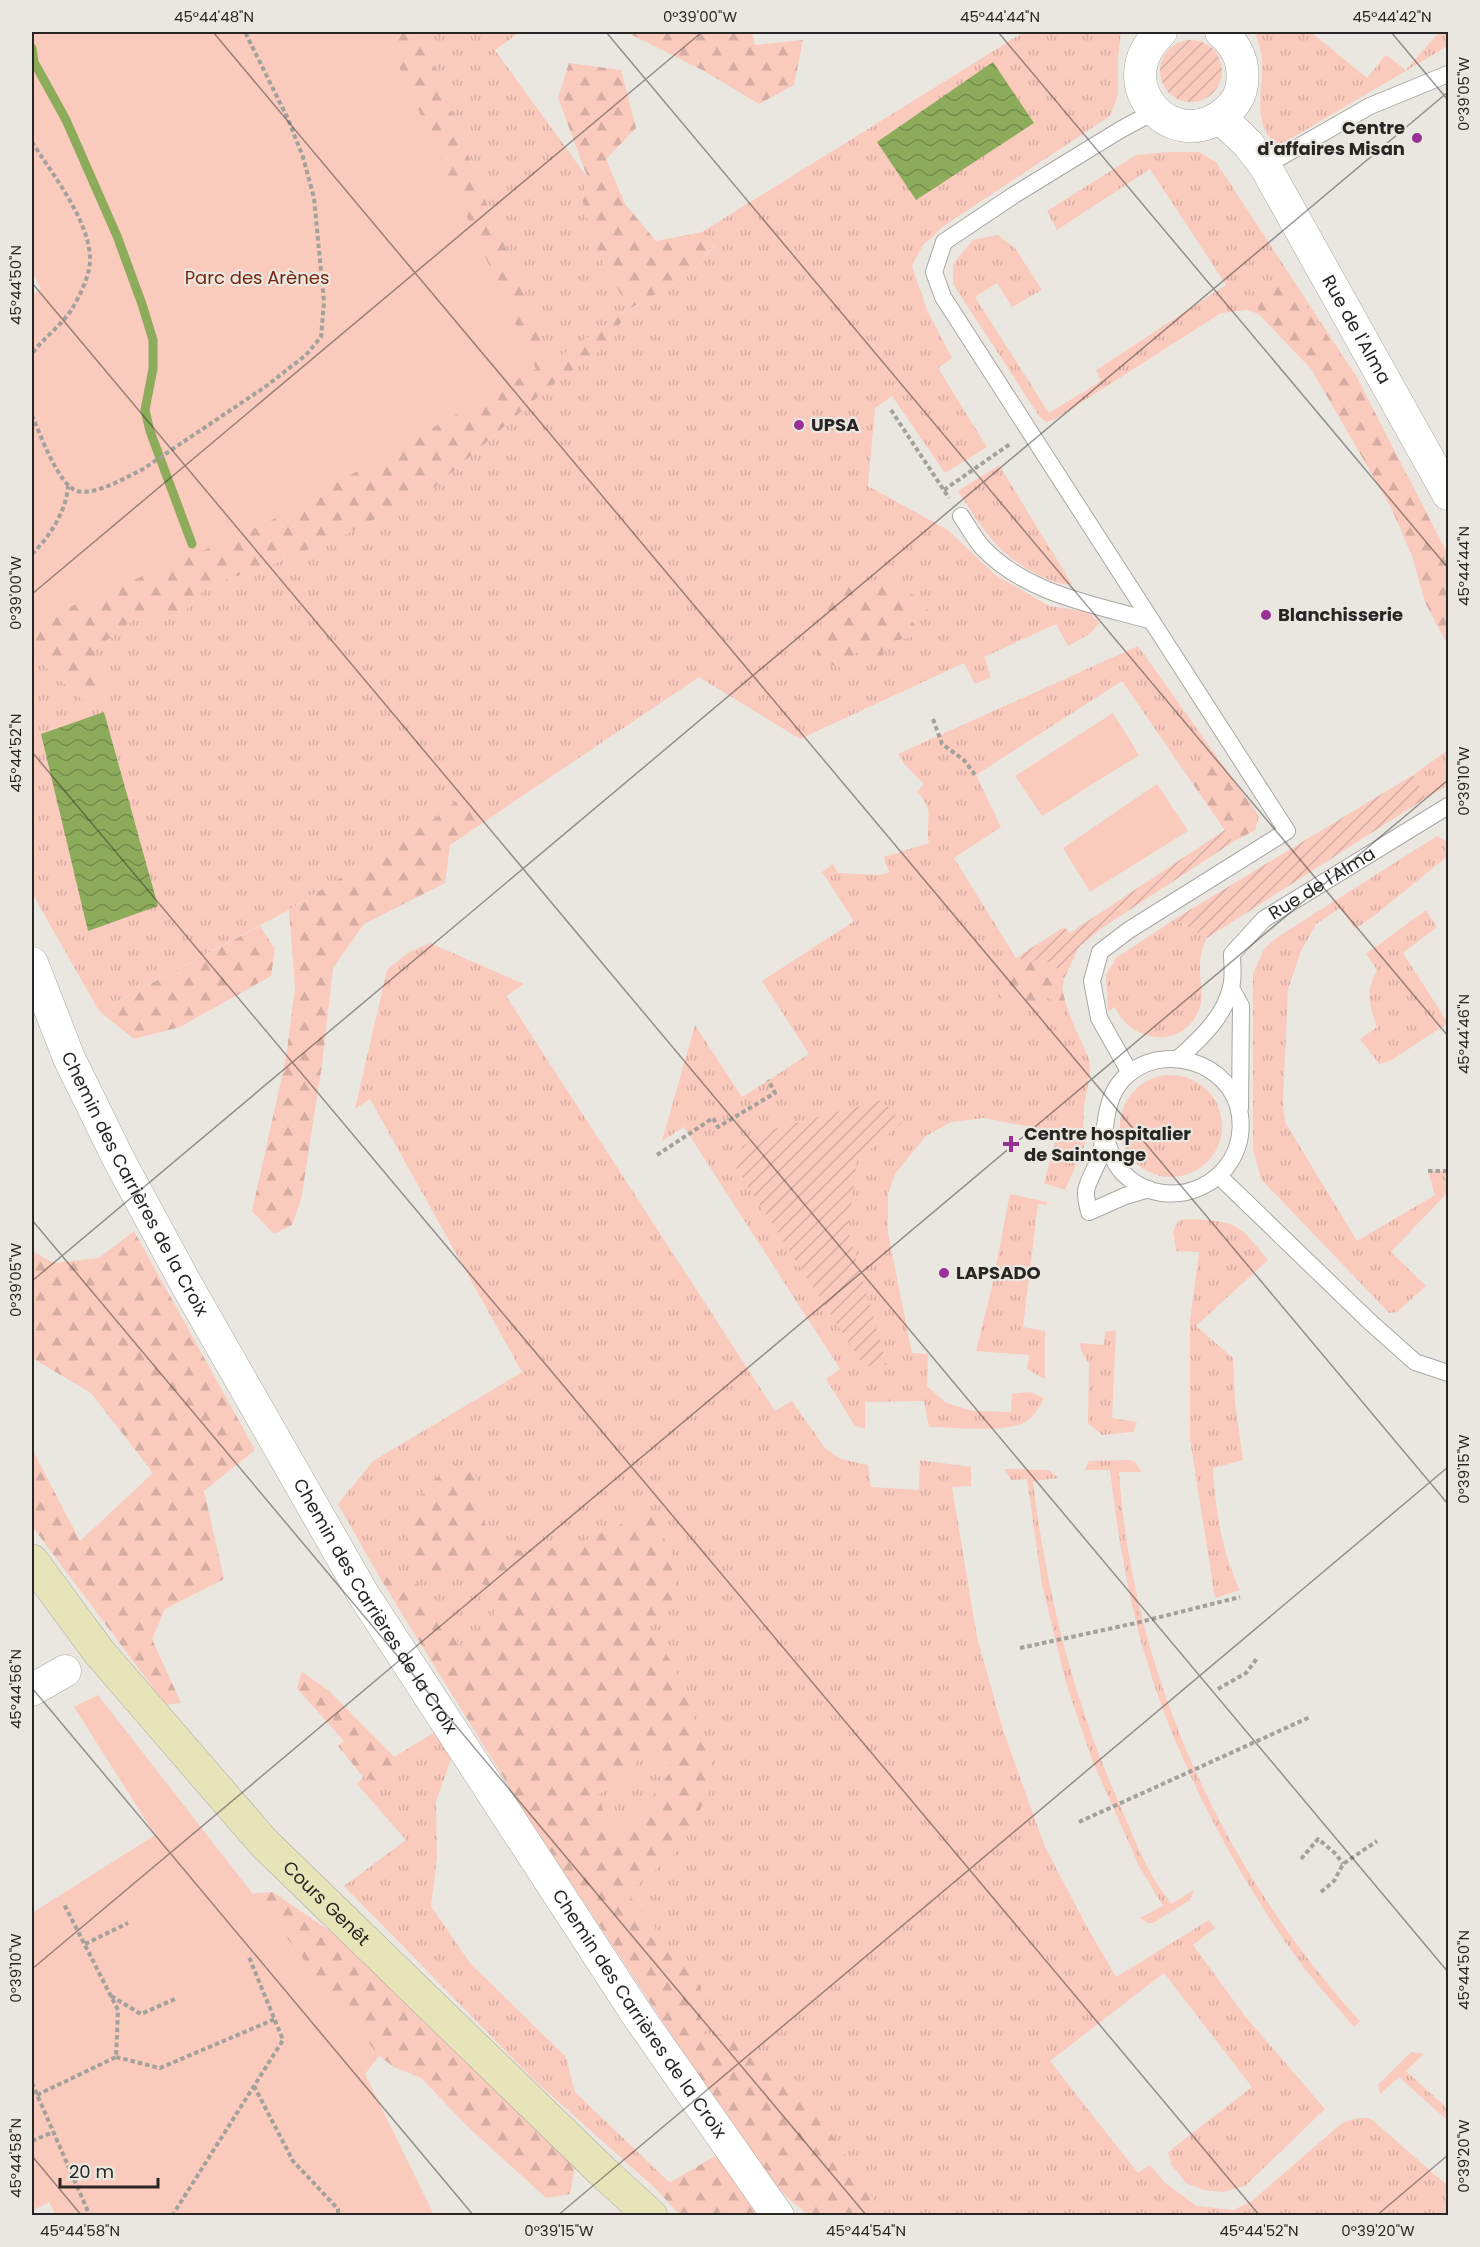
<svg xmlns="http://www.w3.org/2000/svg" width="1480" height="2247" viewBox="0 0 1480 2247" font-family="Poppins,sans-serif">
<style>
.grass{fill:url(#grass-tufts)}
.forest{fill:url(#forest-firs);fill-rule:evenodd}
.park{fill:#facabd}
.garden{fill:url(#garden-furrows)}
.water{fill:url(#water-waves)}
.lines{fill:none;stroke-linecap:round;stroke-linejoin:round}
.stream{stroke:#8dac5b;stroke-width:9}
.service-casing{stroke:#aaa7a2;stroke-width:18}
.minor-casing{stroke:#aaa7a2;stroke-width:33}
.secondary-casing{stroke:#aaa7a2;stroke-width:34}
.path{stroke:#a3a19c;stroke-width:4;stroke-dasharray:4.5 3;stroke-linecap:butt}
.service{stroke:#fff;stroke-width:16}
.minor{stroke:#fff;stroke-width:32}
.secondary{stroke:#e8e4ba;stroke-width:33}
.ticks{fill:none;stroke:#282624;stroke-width:1.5;stroke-opacity:0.45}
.poi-dot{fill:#973196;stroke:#eae7e1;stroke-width:2}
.labels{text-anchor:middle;stroke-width:4.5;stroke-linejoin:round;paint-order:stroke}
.poi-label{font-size:18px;font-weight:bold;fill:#282624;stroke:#eae7e1;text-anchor:start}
.park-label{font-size:18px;fill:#762711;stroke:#eae7e1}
.street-label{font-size:18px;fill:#282624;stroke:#eae7e1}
.neatline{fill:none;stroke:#282624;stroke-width:2}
.ticks-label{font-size:15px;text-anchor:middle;fill:#282624}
</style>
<defs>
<pattern id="grass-tufts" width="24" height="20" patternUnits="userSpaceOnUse" patternTransform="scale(1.5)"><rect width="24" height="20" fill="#facabd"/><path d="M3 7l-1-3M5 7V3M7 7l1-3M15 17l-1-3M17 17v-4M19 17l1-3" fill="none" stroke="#d6ada2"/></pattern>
<pattern id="forest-firs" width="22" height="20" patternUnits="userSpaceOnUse" patternTransform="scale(1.5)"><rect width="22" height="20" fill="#facabd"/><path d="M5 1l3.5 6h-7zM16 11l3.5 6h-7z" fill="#d6ada2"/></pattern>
<pattern id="garden-furrows" width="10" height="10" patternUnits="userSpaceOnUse" patternTransform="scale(1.5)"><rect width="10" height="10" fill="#facabd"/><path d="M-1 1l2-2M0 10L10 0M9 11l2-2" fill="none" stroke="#d6ada2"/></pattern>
<pattern id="water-waves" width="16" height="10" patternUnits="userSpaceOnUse" patternTransform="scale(1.5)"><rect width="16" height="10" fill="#8dac5b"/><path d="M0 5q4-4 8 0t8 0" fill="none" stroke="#738c4b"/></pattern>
</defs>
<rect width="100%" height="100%" fill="#eae7e1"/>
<g class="grass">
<polygon points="408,32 520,32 495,50 587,177 582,200 599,255 629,309 687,276 716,245 702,232 1024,32 1121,32 1118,57 1118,95 1110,116 945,225 923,245 912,266 927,310 952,358 938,368 987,447 945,473 892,396 875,408 868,486 948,530 994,574 1049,606 1089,612 1099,623 1090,634 1068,646 1056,624 984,657 991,677 975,684 964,663 800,739 699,677 490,818 464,794 440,815 289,910 99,1011 32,893 32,661 35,657 87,704 92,651 133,620 181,615 209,584 259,570 357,529 435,487 547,389 606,345 627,310 550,364 520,279 492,217 427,47"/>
<path d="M1255,32h56l56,46 19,-23 20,15 33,-38h9v14l-170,100c-28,-22 -14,-57 -16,-87 0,-9 -5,-18 -7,-27z"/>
<polygon points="1167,152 1199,152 1216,162 1356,376 1448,555 1448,645 1425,602 1413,558 1392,509 1312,370 1259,314 1247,310 1221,313 1054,420 1046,422 1039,416 953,284 953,264 973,240 998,235 1015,248 1042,290 1012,307 997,283 975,297 1049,413 1101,381 1096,370 1226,285 1150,169 1057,230 1047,211 1136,155"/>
<path d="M999,465l73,119c-8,2 -19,-3 -27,-6 -44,-19 -62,-48 -87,-87z"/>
<path d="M1138,646l79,111 -18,10 -6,17 -71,-103 -146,94 25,52 -47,31 62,100 38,5 10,16 -2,10 7,25 20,45 1,14 -6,33 -1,21 3,11 -2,9 -19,43 -21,-7 14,-51 -74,-14 -33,4 -25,14 -31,38 -7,20v39l24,120 16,1 -1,32 19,17 27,8 38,1 1,-18 18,-2 14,6c-5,9 -11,21 -21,25 -21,10 -70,4 -94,4l-5,-26 -59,1v27l-10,-3 -29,-47 14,-10 -156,-242 -22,14 33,-116 47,72 67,-43 -47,-73 92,-60 -32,-49 11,-8 5,9 42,2 9,-3 -5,-15 45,-14c-5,-21 8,-32 -12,-51l7,-8 -20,-20 -6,-10z"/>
<polygon points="1448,750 1448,785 1426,798 1413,775"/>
<polygon points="1437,836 1448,842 1448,856 1375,915 1355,929 1340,908 1316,924 1301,951 1288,989 1283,1102 1285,1122 1357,1241 1435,1195 1428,1171 1448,1171 1448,1192 1391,1252 1426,1286 1397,1312 1389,1313 1261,1179 1253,1149 1253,973 1264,949 1276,938"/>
<path d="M1426,910l11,17 -34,26 45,70 -58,38 -11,3 -19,-25 17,-12c-8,-24 -12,-34 0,-57l-11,-16z"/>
<path d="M1175,919l32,19c-4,8 -7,17 -7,27 -1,20 7,36 -6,54 -21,31 -65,20 -79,-12l-7,4 -2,-36 10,-17z"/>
<polygon points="430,943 524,984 506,996 775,1411 792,1401 825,1448 841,1459 868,1465 871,1487 919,1490 920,1460 971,1467 971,1486 952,1487 977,1637 1003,1730 1045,1847 1087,1927 1116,1977 1209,1920 1215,1928 1193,1945 1245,2016 1325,2109 1245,2186 1223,2192 1204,2190 1186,2183 1171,2164 1168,2152 1252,2087 1164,1973 1050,2061 1138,2173 1150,2165 1164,2182 1197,2206 1234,2210 1253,2200 1342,2123 1358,2118 1370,2118 1448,2186 1448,2215 810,2215 380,1578 338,1504 373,1461 522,1372 370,1099 355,1109 387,970 409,952"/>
<circle cx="1171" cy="1126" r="51"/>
<polygon points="1010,1194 1047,1202 1047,1205 1038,1204 1023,1327 1045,1331 1045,1379 1027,1369 1029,1355 976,1351 992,1286"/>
<path d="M1191,1219c47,3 47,4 77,41l-72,66 37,32 2,45 8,57 -30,8c2,41 9,85 27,122l-25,8 -25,-159v-118l9,-69 -23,-1 -3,-20 6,-11z"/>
<polygon points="1116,1330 1112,1418 1137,1422 1133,1432 1102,1435 1088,1423 1089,1364 1081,1351 1080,1343 1104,1345 1105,1332"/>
<path d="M1129,1460l6,2 7,10h-23c14,202 104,400 241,549l-6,6c-17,-20 -34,-39 -50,-59 -74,-101 -138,-224 -168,-346 -12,-49 -20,-101 -26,-152h-25l4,-9z"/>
<path d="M1004,1469l44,1 11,8 -26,3c13,111 41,220 86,322 10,22 18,45 30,67 6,12 15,23 22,34l23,-14 -4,10 -37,23h-6l-7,-5 23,-12 -24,-40 -47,-106 -26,-77 -24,-98 -15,-106 -16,1z"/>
<polygon points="302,1672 329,1691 394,1757 443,1727 453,1753 436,1802 437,1857 431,1906 470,1963 566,2057 575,2092 670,2183 657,2190 534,2080 344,1886 406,1840 357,1784 363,1777 338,1746 344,1741 297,1688"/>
<polygon points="1411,2052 1424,2054 1406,2071 1448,2109 1448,2121 1399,2077 1380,2094 1378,2085"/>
</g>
<g class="forest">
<polygon points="328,32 408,32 427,47 492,217 520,279 550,363 629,309 599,255 582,200 587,176 558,98 569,63 621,70 636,128 606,159 625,204 656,241 702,232 716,244 687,276 629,309 607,345 547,389 435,487 357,529 259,570 209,584 181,615 133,620 93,651 109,686 87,704 35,657 32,661 32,453"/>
<polygon points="626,32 752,32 755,45 803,40 794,85 759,104 704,71"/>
<polygon points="1276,278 1296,292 1356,376 1448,555 1448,645 1425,602 1413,558 1392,509 1312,370 1259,314 1254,290"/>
<polygon points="875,580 914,595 929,611 906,614 923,635 883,643 884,667 856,652 843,668 816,660 822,634 821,607 842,586"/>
<polygon points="1217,757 1259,816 1255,830 1233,842 1193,784 1199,767"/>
<polygon points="464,794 490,818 450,845 445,883 364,924 333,968 322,1065 301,1200 292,1225 274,1234 252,1211 286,1058 295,988 289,910 440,815"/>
<polygon points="260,926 275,949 271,976 180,1027 134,1039 99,1011"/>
<polygon points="1016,958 1054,963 1064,979 1062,989 1065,1000 1061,1004 1046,997 1020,1007 998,997 1001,977"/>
<polygon points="134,1231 255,1450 204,1491 224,1579 165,1609 152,1639 181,1703 166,1705 32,1526 32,1449 80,1541 153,1473 91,1393 32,1358 32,1251 54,1263 99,1258"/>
<path d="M457,1463l19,13 12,61 38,16 54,-10 70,-32 28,54 -6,40 -28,19 29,40 38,98 -1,28 -30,59 -45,38 -4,11 70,88 -1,48 32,1 48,42 46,49 44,66 10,23h-72l-41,-35 -236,-358 -151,-244 27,-7 56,78 27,-16 9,-43 -41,-14 -34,-1 -18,-22v-32l25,-39zM644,1751l30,16 -30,40 -32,30 -14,-43 24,-9z"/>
<polygon points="302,1672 329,1691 394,1757 393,1787 364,1777 338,1746 344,1741 297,1688"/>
<polygon points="273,1892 337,1936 575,2165 570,2194 546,2198 467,2126 421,2078 394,2067 351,2035 247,1894"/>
<polygon points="717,2155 762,2215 680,2215 657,2190"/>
</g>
<g class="park">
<polygon points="32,32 383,32 536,369 263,525 32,623 32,295 41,289 32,272"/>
<polygon points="1113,713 1139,755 1042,816 1015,776"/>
<polygon points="1157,784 1188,831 1090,892 1063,848"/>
<polygon points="98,1695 379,2056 365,2074 434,2215 56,2216 49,2202 32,2211 32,1913 155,1835 74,1707"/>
</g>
<g class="garden">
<circle cx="1191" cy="71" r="31"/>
<polygon points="1413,775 1426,798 1207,938 1175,919"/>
<polygon points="1225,830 1233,842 1102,928 1079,947 1064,979 1054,963 1016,958 1064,927 1070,933"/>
<polygon points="882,1100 902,1123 857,1160 848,1230 887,1365 864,1366 736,1168 742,1147 766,1131"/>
</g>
<g class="water">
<polygon points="993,62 1034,123 916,200 877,142"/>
<polygon points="104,712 158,906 88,931 41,734"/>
</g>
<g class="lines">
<polyline class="stream" points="32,48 34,62 66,120 117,236 142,304 153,340 153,369 145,410 150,431 192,544"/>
<defs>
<g id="service">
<polyline points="1265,166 1370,106 1448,74"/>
<path d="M961,516c7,10 13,22 21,31 43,46 109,57 167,73"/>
<polyline points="1231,988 1241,1006 1240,1108"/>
<path id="s1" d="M1179,1058c21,-19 46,-42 52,-71 3,-10 1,-22 1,-33l32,-35 184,-113"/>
<polyline points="1130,1073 1099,1018 1092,981 1100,952 1129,930 1287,831 943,297 934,272 944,242 1014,195 1120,130 1155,111"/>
<path d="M1105,1135c4,13 8,27 17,37 46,48 127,10 118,-57 -8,-54 -80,-75 -117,-36 -20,22 -16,50 -23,77 -3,11 -15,29 -14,38 0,6 2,12 3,18l36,-16 24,-7"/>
<polyline points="1219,1176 1369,1321 1415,1362 1448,1373"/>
</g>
<g id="minor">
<path d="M1161,32c-57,53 15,126 66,79 8,-7 14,-17 15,-27 3,-22 -5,-38 -21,-52"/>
<path id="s2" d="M1220,117l28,27 17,22 183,328"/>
<path id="s3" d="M32,963l37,95 50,102 66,122 178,312 275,422 140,200"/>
<polyline points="32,1690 65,1671"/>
</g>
<g id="secondary">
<path id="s4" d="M32,1561l67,91 164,190 339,329 49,45"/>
</g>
</defs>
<use href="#service" class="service-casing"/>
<use href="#minor" class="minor-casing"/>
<use href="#secondary" class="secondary-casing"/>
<g class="path">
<path d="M32,142c20,32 56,76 58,115 1,17 -10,38 -18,52 -11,17 -29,29 -40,45"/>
<polyline points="891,410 949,498"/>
<path d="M32,415c7,17 27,71 45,76 18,5 50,-14 66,-22l122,-82 41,-32 15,-18 3,-35 -10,-104 -11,-41 -15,-38 -43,-87"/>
<polyline points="944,490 1010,444"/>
<path d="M32,554c18,-18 34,-42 36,-68"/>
<polyline points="933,719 942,744 964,760 975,775"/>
<polyline points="657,1155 713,1118 718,1127 775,1093 768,1080"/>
<polyline points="1428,1171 1448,1171"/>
<polyline points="1020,1648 1136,1623 1240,1597"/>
<polyline points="1218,1689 1246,1673 1258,1657"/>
<polyline points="1079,1822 1310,1717"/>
<polyline points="1301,1859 1318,1839 1336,1854 1343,1864"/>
<polyline points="1321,1892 1334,1881 1343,1864 1377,1841"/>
<polyline points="85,1944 128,1923"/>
<polyline points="111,1996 141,2014 175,1999"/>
<polyline points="116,2057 160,2068 275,2019"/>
<polyline points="32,2083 90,2216"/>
<polyline points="254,2086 293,2161 338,2209 338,2216"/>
<polyline points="37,2095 116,2057 118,2010 64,1904"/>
<polyline points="32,2141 53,2132"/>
<polyline points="172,2216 283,2040 249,1957"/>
</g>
<use href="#service" class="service"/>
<use href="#minor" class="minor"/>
<use href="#secondary" class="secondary"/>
</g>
<path class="ticks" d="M213,32l1235,1472M606,32l842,1004M998,32l450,536M1391,32l57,68M32,283l1416,1689M32,594l670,-562M32,752l1228,1464M32,1220l835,996M32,1281l1416,-1189M32,1688l442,528M32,1969l1416,-1189M32,2156l50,60M557,2216l891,-749M1376,2216l72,-61"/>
<g class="poi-dot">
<circle cx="1417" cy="138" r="6"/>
<circle cx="799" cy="425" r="6"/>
<circle cx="1266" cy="615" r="6"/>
<path d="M1008 1135h6v6h6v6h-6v6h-6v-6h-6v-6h6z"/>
<circle cx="944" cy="1273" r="6"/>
</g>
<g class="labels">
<g class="poi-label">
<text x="1405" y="134" text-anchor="end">Centre<tspan x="1405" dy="21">d'affaires Misan</tspan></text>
<text x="811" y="431">UPSA</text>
<text x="1278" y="621">Blanchisserie</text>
<text x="1024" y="1140">Centre hospitalier<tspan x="1024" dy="21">de Saintonge</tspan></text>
<text x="956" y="1279">LAPSADO</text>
</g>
<g class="park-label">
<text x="257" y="284">Parc des Arènes</text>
</g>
<g class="street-label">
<text dy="6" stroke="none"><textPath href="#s2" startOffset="254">Rue de l'Alma</textPath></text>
<text dy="6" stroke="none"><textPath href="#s1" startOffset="238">Rue de l'Alma</textPath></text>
<text dy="6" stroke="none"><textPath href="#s3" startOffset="244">Chemin des Carrières de la Croix</textPath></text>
<text dy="6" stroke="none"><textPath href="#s3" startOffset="730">Chemin des Carrières de la Croix</textPath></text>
<text dy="6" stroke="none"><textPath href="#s4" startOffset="452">Cours Genêt</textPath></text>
<text dy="6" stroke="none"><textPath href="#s3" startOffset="1216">Chemin des Carrières de la Croix</textPath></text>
</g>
</g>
<rect width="1480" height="2247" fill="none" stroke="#eae7e1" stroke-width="66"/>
<path d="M60 2178v9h98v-9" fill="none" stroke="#282624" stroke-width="3"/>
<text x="69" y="2178" font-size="18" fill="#282624" stroke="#eae7e1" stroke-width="4.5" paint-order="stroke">20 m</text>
<rect x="33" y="33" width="1414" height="2181" class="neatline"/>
<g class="ticks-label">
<text x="214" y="22">45°44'48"N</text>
<text x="700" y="22">0°39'00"W</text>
<text x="1000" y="22">45°44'44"N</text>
<text x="1392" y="22">45°44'42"N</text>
<text transform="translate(1464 94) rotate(-90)" y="5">0°39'05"W</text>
<text transform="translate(16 285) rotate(-90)" y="5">45°44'50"N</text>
<text transform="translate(1464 566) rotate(-90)" y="5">45°44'44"N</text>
<text transform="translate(16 593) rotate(-90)" y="5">0°39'00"W</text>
<text transform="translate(16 753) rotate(-90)" y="5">45°44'52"N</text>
<text transform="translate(1464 781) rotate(-90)" y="5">0°39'10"W</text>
<text transform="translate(1464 1034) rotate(-90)" y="5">45°44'46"N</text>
<text transform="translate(16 1280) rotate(-90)" y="5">0°39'05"W</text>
<text transform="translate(1464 1469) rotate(-90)" y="5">0°39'15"W</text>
<text transform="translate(16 1689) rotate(-90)" y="5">45°44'56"N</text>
<text transform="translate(16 1968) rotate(-90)" y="5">0°39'10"W</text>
<text transform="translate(1464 1970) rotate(-90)" y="5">45°44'50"N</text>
<text transform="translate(1464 2156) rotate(-90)" y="5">0°39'20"W</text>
<text transform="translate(16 2158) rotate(-90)" y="5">45°44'58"N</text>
<text x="80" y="2236">45°44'58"N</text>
<text x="559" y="2236">0°39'15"W</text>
<text x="866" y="2236">45°44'54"N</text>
<text x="1259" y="2236">45°44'52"N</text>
<text x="1378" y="2236">0°39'20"W</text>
</g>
</svg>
